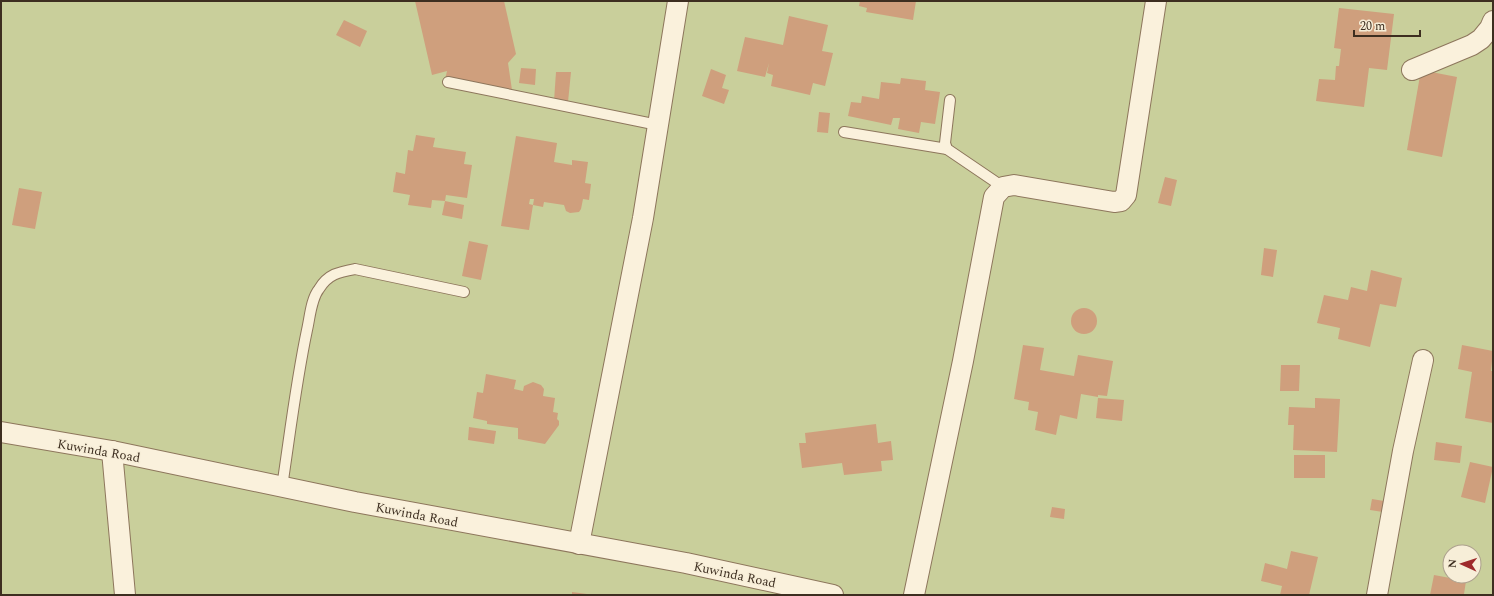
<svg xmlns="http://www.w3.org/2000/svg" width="1494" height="596" viewBox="0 0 1494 596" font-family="Spectral,serif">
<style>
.green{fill:#c9cf9b;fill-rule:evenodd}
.building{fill:#cf9f7d}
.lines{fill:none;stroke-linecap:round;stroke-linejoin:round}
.lane-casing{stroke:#8d765c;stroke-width:12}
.street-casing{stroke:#8d765c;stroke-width:22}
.lane{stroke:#faf1dc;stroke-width:10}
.street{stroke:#faf1dc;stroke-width:20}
.labels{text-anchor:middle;stroke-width:3;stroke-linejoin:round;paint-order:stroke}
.street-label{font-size:13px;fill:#3d2e20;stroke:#f7eed8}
</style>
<rect width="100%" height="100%" fill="#f0e4c8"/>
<path class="green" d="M1,1h1492v594h-1492zM1450,552h24v24h-24z"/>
<g class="building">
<polygon points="415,1 504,1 516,54 508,63 512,90 445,80 447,71 432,75"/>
<polygon points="860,1 916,1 913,20 866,12 867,8 859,6"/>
<polygon points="1339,8 1394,14 1387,70 1369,68 1364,107 1316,101 1319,79 1335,80 1336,66 1339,66 1341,49 1334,48"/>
<polygon points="789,16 828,25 822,51 833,53 825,86 813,83 810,95 771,86 773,75 767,73 769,63 765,77 737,71 745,37 783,45"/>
<polygon points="344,20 367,31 360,47 336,35"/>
<polygon points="521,68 536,69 535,85 519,83"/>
<polygon points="711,69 726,75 722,88 729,90 724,104 702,96"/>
<polygon points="1421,70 1457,77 1442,157 1407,150"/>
<polygon points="556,72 571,72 568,102 554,101"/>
<polygon points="901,78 926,81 925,90 940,92 935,124 921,122 919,133 898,129 900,118 893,118 891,125 848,116 851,102 861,103 862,96 879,99 881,82 900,84"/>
<polygon points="819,112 830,113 828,133 817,132"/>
<polygon points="416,135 435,138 433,147 466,152 464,164 472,165 467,198 446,195 445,201 432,200 431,208 408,205 410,195 393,192 396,172 405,174 408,150 413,151"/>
<polygon points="516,136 557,143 554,162 572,165 572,160 588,162 585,183 591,184 589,200 583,199 581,209 579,212 570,213 566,211 564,205 544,202 543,207 533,205 534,199 530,199 529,204 533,205 529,230 501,226"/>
<polygon points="1165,177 1177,180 1171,206 1158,203"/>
<polygon points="19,188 42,192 35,229 12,225"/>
<polygon points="445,201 464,205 462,219 442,215"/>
<polygon points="469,241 488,245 481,280 462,276"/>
<polygon points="1264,248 1277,250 1273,277 1261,275"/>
<polygon points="1371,270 1402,278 1396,307 1380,304 1370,347 1338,339 1340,328 1317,323 1324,295 1348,300 1351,287 1367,291"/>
<circle cx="1084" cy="321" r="13"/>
<polygon points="1023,345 1044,348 1040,370 1074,376 1078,355 1113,361 1107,396 1098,395 1098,397 1081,394 1077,419 1060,415 1056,435 1035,430 1038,412 1028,410 1029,402 1014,399"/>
<polygon points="1462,345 1493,351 1491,371 1493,371 1493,423 1465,418 1472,372 1458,369"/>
<polygon points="1281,365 1300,365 1299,391 1280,391"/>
<polygon points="486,374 516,380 514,389 523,391 524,386 533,382 541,385 544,389 543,396 555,398 553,412 558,413 557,419 559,421 559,425 545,444 518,439 518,428 487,424 487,421 473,418 477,392 483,393"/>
<polygon points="1098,398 1124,400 1122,421 1096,418"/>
<polygon points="1315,398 1340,399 1337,452 1293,450 1294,425 1288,425 1289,407 1315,408"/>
<polygon points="876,424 878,443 891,441 893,460 881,461 882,471 844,475 842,463 802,468 799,443 806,443 805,433"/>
<polygon points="469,427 496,431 494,444 468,440"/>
<polygon points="1436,442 1462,446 1460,463 1434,460"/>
<rect x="1294" y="455" width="31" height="23"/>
<polygon points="1470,462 1493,467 1485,503 1461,497"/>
<polygon points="1372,499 1384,501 1383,512 1370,510"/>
<polygon points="1052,507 1065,509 1064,519 1050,517"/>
<polygon points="1291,551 1318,557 1309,595 1280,595 1282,586 1261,581 1265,563 1287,569"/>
<polygon points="1434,575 1466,581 1464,594 1467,595 1430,595"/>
<polygon points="572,592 587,594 587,595 572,595"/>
</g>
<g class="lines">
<defs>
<g id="lane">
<polyline points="448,82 658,125"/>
<polyline points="950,100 945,143 947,149 1003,187"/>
<polyline points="844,132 947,149"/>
<path d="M282,487c8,-53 14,-105 25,-157 3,-13 4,-31 12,-41 9,-15 20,-17 36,-20l109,23"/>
</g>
<g id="street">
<polyline points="1412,70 1472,45 1481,39 1490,28 1493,21"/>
<polyline points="1,432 112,451 355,502 686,563 833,595"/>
<polyline points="112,451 125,595"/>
<polyline points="579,544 643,218 678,1"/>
<polyline points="914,595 963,361 994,197 1003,187 1014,185 1114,202 1121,201 1126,195 1156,1"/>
<polyline points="1377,595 1403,451 1423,360"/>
</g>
</defs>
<use href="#lane" class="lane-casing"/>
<use href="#street" class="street-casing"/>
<use href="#lane" class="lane"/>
<use href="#street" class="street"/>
</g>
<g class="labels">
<g class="street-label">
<text transform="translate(99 450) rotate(10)" y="5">Kuwinda Road</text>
<text transform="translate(417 514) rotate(11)" y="5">Kuwinda Road</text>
<text transform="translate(735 574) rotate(12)" y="5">Kuwinda Road</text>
</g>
</g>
<rect width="1494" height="596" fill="none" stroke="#3d2e20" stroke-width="4"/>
<g transform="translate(1462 564) rotate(273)"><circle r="19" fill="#f7eed8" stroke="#ada18e"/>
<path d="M0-3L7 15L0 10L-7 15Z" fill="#9e2a2b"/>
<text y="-6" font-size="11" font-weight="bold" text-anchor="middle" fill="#3d2e20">N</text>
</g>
<path d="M1354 30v6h66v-6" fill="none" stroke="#3d2e20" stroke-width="2"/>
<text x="1360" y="30" font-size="12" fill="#3d2e20" stroke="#f7eed8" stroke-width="3" paint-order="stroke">20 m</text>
</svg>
